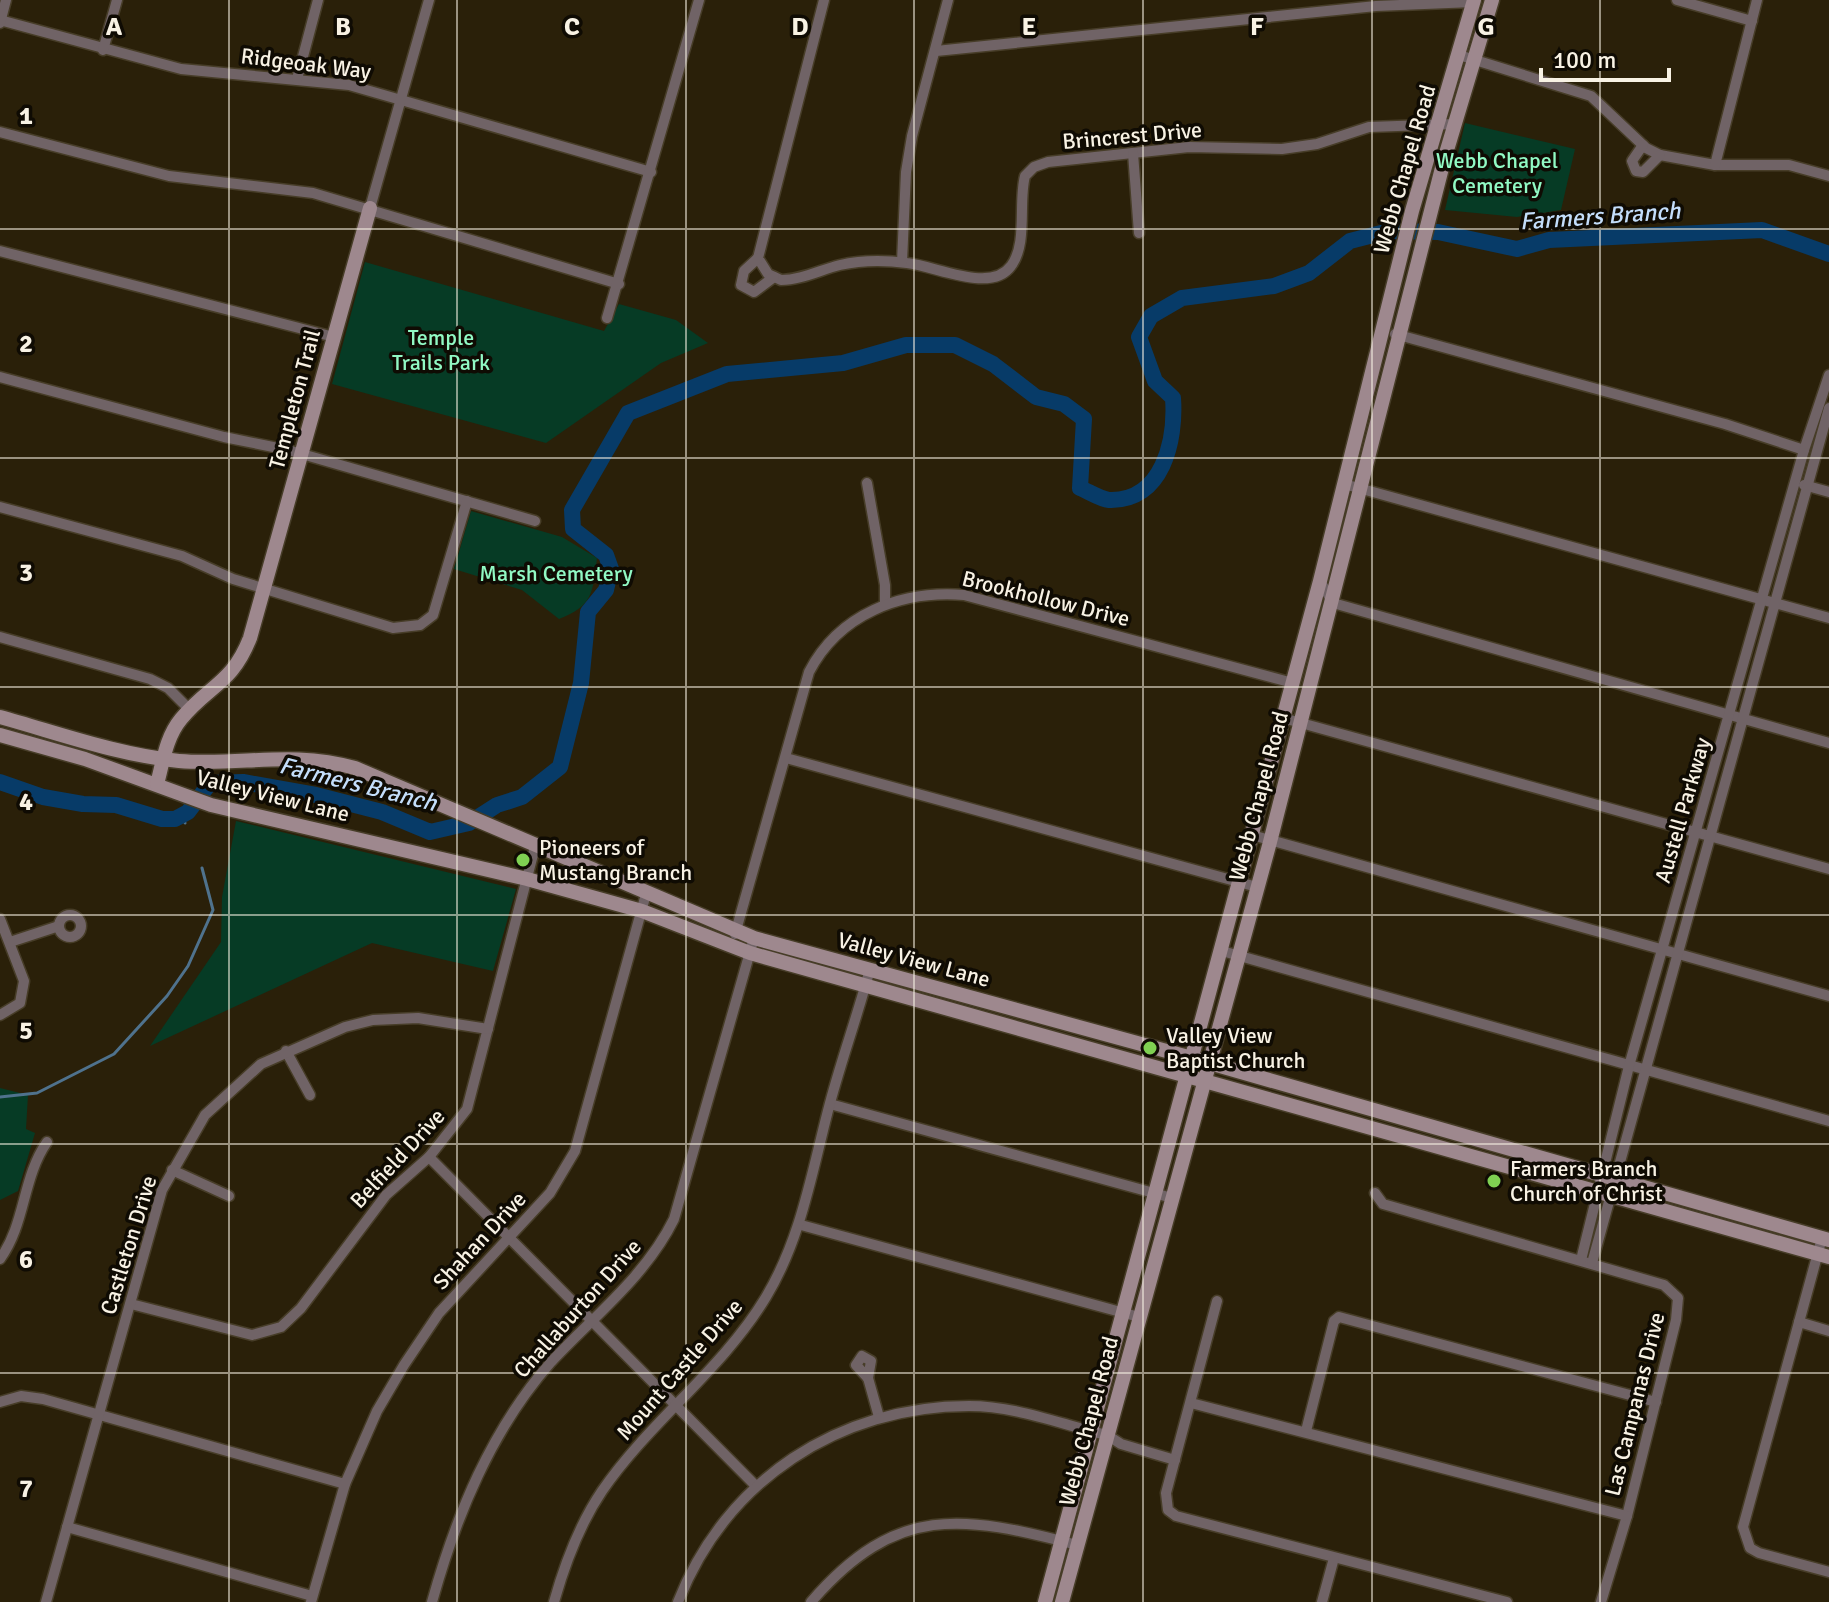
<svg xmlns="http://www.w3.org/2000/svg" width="1829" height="1602" viewBox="0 0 1829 1602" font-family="Signika,sans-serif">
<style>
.green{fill:#063b25}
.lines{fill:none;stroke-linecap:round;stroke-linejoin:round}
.stream{stroke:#4f728d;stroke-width:3}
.river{stroke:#073b68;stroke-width:16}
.street-casing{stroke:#473d28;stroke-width:13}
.secondary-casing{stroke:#473d28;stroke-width:17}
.street{stroke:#706366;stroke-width:10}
.secondary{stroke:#9e888e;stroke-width:14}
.grid{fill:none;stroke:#f8f2e4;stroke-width:2;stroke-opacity:0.55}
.poi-dot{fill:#7fd052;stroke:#0f0b03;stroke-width:3}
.labels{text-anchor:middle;stroke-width:7;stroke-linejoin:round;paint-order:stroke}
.street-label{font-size:22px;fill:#f8f2e4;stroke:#0f0b03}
.park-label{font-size:22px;fill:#91f9c4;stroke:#0f0b03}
.poi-label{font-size:22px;fill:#f8f2e4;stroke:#0f0b03;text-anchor:start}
.water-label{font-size:24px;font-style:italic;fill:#c3ddfa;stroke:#0f0b03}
.grid-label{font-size:26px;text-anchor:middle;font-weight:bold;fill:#f8f2e4;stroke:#0f0b03;stroke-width:7;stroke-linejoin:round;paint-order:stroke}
</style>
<rect width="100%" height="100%" fill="#2a2009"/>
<g class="green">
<polygon points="1465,123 1575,149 1561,210 1517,217 1445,210"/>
<polygon points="365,262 604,331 619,304 676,320 708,343 661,363 546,443 332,384"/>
<path d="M471,511l91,26 35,21c-4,34 -4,48 -38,61l-37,-29 -68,-21z"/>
<polygon points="236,821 516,889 493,971 372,943 150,1046 221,942 222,897"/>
<polygon points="0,1088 28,1095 26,1129 35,1133 18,1191 0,1200"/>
</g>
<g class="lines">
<g class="stream">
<polyline points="183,815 185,823"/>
<polyline points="0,1097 37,1093 114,1054 167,996 188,966 213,910 202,868"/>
</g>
<path class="river" d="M0,782l43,15 40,7 33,1 46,14h13l13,-7 22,-29 33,-1 73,13 66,17 48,20 39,-9 28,-18 25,-8 38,-30 21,-84 7,-71 18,-22 5,-21 -5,-14 -33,-26 -1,-19 56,-97 99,-39 116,-11 63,-18h49l38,19 43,33 28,7 20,15 -4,69c8,3 20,11 29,12 54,2 67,-60 64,-102l-18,-17 -16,-44 12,-21 31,-18 92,-12 35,-13 41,-32 39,-10 49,1 79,17 32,-9 213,-10 67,24"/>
<defs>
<g id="street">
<path d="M824,0l-66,258 10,16 13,6c20,0 39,-10 59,-15 22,-5 44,-5 67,-2 29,3 84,31 104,3 17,-22 7,-64 14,-90l9,-9 14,-5 141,-15 93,2 35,-5 52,-17 86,-3"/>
<polyline points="1677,0 1752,21"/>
<polyline points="0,20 181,69 349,85 651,172"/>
<polyline points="0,23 6,0"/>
<polyline points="103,50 117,0"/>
<polyline points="936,51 1376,6 1473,2"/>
<polyline points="1459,55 1591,96 1646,148 1660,155 1715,165 1789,165 1829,176"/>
<polyline points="297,79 318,0"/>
<polyline points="0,132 169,176 313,193 619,284"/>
<polyline points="1643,145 1632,161 1636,171 1643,172 1660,155"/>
<polyline points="1133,153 1139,233"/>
<polyline points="1715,165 1757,0"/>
<polyline points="370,208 429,0"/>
<polyline points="0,251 334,337"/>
<polyline points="758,258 744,271 741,285 754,292 774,277"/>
<polyline points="902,262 906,172 912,136 948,0"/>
<polyline points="607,318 699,0"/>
<polyline points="1395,334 1725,424 1804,450"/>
<polyline points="0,377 224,437 288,450 535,521"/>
<polyline points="867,483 885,585 885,604"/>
<polyline points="1344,484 1829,618"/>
<polyline points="1804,485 1829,492"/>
<polyline points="0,507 182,556 233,579 393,628 420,625 433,615 467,501"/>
<polyline points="1320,581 1333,603 1829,743"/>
<polyline points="0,637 150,679 168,688 190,710"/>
<polyline points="1283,718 1829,869"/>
<polyline points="786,758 1257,887"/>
<polyline points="1252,835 1829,996"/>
<circle cx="70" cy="926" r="11"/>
<polyline points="0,919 24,981 20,1003 0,1015"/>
<path d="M735,934l74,-262c30,-58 92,-82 155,-77l329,88"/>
<polyline points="10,942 59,926"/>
<polyline points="1222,951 1829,1121"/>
<polyline points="286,1051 310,1095"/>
<polyline points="830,1104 1172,1198"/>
<polyline points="429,1157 755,1485"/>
<polyline points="172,1170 229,1196"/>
<polyline points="1375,1193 1383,1204 1664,1285 1678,1298 1676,1320 1627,1516 1601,1602"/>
<polyline points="801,1225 1139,1317"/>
<polyline points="1822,1238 1743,1527 1750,1548 1759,1553 1829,1572"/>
<path d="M0,1259c26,-36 22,-81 47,-117"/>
<polyline points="1581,1260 1629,1066 1804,450 1829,375"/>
<polyline points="1592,1263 1829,408"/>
<polyline points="1217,1301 1166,1493 1168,1510 1176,1516 1507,1602"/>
<polyline points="131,1304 252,1335 281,1327 301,1308 386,1195 429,1157 467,1109 536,843"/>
<polyline points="1799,1322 1829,1331"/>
<polygon points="862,1356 871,1361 868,1378 856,1365"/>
<polyline points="868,1378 879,1417"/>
<polyline points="0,1402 21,1396 43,1399 345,1484"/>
<polyline points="1191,1403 1627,1516"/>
<polyline points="1306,1431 1334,1321 1339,1317 1656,1402"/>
<polyline points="67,1527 312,1596"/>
<polyline points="46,1602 162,1190 205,1115 261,1064 345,1027 373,1020 418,1018 488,1029"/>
<polyline points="311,1602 345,1484 377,1411 404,1365 439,1313 550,1193 575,1151 646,894"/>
<path d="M432,1602c24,-86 59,-172 119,-240 43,-46 95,-86 123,-143l80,-281"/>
<path d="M554,1602c11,-39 25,-77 48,-111 48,-70 120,-121 164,-194 36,-60 46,-127 64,-194 12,-45 28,-89 40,-134"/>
<path d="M678,1602c48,-122 161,-196 291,-196 48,0 93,19 138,29l14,9 54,16"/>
<path d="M811,1602c86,-99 151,-87 266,-57"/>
<polyline points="1322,1602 1334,1558"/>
</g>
<g id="secondary">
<path d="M0,717c58,16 118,38 179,44 63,5 111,-11 176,7l399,170 438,120 637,182"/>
<polyline points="0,735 85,759 211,805 527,879 642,911 750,953 1829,1257"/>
<path d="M157,784c6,-22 9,-47 24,-65 28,-34 51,-35 69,-81l120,-430"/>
<polyline points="1045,1602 1320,581 1412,211 1474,0"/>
<polyline points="1062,1602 1270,842 1444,160 1492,0"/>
</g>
</defs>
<use href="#street" class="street-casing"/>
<use href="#secondary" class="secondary-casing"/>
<use href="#street" class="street"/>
<use href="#secondary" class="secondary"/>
</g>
<path class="grid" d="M229,0v1602M457,0v1602M686,0v1602M914,0v1602M1143,0v1602M1372,0v1602M1600,0v1602M0,229h1829M0,458h1829M0,687h1829M0,915h1829M0,1144h1829M0,1373h1829"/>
<g class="poi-dot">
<circle cx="523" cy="860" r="8"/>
<circle cx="1150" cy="1048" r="8"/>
<circle cx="1494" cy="1181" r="8"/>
</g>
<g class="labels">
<g class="street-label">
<text transform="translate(306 63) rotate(7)" y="8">Ridgeoak Way</text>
<text transform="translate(1132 135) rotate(-5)" y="8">Brincrest Drive</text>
<text transform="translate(1404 169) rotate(-74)" y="8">Webb Chapel Road</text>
<text transform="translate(294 399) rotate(-75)" y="8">Templeton Trail</text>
<text transform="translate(1046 598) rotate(14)" y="8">Brookhollow Drive</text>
<text transform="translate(273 795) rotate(14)" y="8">Valley View Lane</text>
<text transform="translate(1258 796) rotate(-75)" y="8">Webb Chapel Road</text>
<text transform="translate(1682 810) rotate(-74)" y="8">Austell Parkway</text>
<text transform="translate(914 959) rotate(15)" y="8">Valley View Lane</text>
<text transform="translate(397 1158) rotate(-47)" y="8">Belfield Drive</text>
<text transform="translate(479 1240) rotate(-47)" y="8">Shahan Drive</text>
<text transform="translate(128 1245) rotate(-73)" y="8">Castleton Drive</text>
<text transform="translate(577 1308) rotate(-48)" y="8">Challaburton Drive</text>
<text transform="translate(679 1369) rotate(-49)" y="8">Mount Castle Drive</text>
<text transform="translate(1634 1404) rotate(-76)" y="8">Las Campanas Drive</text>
<text transform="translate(1088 1421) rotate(-75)" y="8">Webb Chapel Road</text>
</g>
<g class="park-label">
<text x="1497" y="168">Webb Chapel<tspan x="1497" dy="25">Cemetery</tspan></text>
<text x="441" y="345">Temple<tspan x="441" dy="25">Trails Park</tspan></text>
<text x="556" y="581">Marsh Cemetery</text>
</g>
<g class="poi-label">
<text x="539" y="855">Pioneers of<tspan x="539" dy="25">Mustang Branch</tspan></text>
<text x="1166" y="1043">Valley View<tspan x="1166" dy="25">Baptist Church</tspan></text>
<text x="1510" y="1176">Farmers Branch<tspan x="1510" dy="25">Church of Christ</tspan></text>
</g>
<g class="water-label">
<text transform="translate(1600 216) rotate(-4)" y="8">Farmers Branch</text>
<text transform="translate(358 784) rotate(14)" y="8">Farmers Branch</text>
</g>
</g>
<g class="grid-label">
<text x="114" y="35">A</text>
<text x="343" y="35">B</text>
<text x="572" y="35">C</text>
<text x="800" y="35">D</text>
<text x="1029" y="35">E</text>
<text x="1257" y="35">F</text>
<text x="1486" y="35">G</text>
<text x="26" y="124">1</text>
<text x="26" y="352">2</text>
<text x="26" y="581">3</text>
<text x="26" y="810">4</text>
<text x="26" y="1039">5</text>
<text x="26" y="1268">6</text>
<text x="26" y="1497">7</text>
</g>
<path d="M1541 68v12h128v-12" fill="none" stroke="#f8f2e4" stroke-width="4"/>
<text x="1553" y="68" font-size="24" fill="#f8f2e4" stroke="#0f0b03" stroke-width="6" paint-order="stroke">100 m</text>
</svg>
